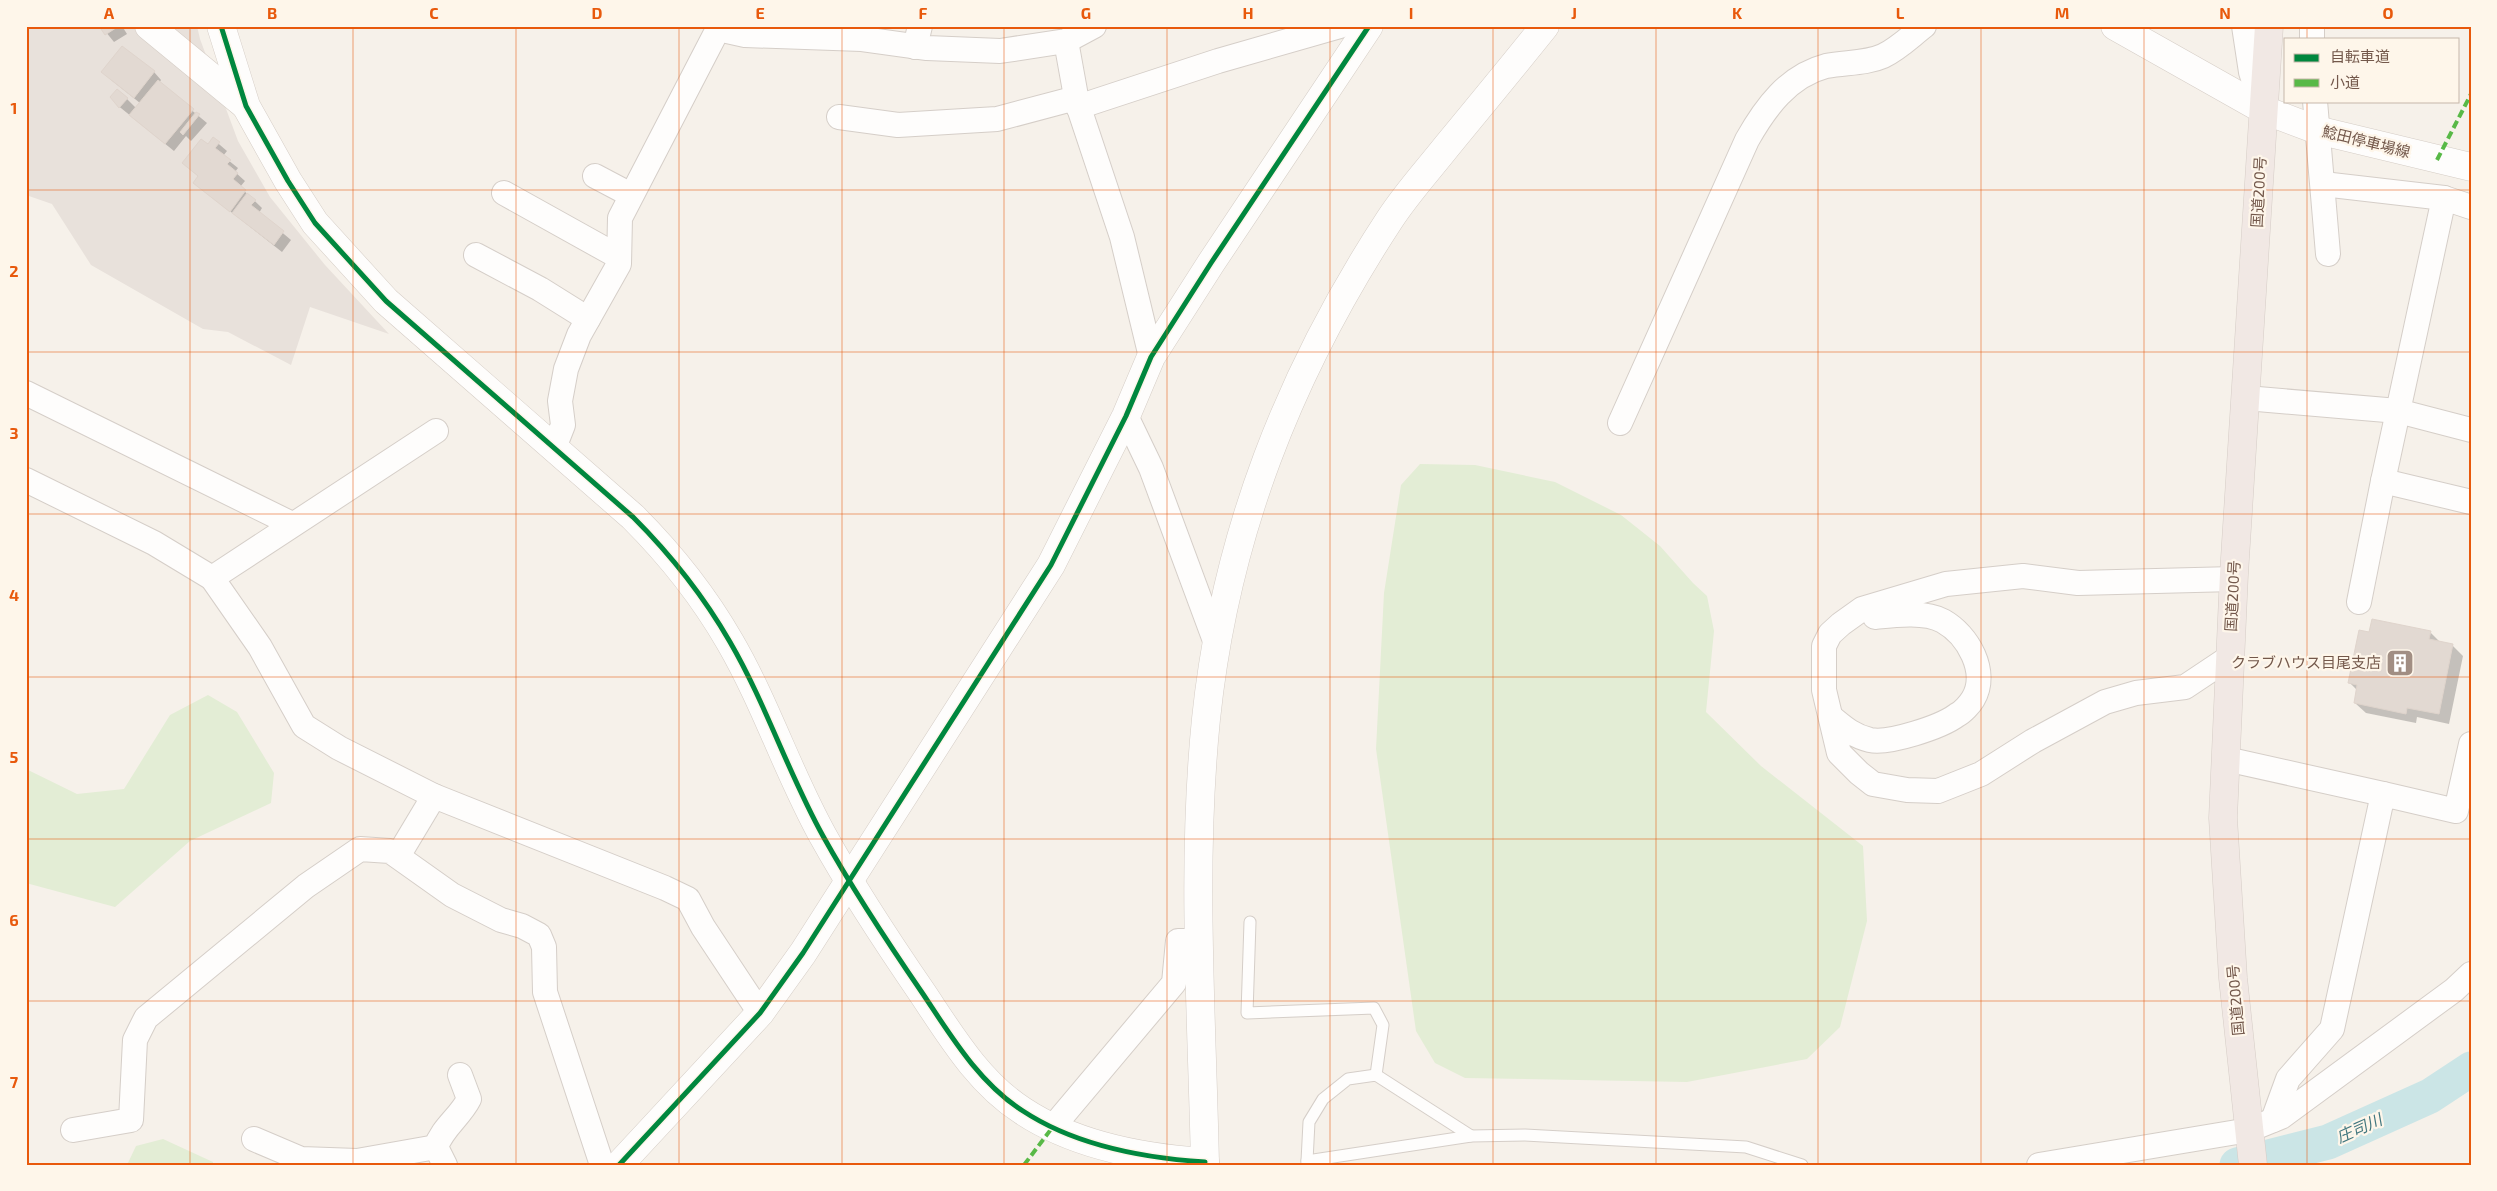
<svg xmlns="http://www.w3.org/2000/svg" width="2497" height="1191" viewBox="0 0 2497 1191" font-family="'Exo 2','Noto Sans JP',sans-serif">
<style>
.industrial{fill:#e8e1db}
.green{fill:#e3edd5}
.shadow{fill:#0003}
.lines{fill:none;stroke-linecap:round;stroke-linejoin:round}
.river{stroke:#cbe5e6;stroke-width:35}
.building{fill:#e2d9d2;stroke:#dfd4cc}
.lane-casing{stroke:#d5cec8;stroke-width:13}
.street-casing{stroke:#d5cec8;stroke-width:26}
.secondary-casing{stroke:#d5cdc6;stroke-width:29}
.highway-casing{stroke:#d5ccc6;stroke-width:29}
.lane{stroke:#fefdfc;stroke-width:11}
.street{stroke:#fefdfc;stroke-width:24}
.secondary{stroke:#fefdfc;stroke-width:28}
.highway{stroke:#f1e8e4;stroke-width:28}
.quiet{stroke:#58b947;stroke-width:4;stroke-dasharray:8 4;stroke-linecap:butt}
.cycleway-casing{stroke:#fef6ea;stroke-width:8}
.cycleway{stroke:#00873e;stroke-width:5}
.grid{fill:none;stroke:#e8590c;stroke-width:1;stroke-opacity:0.55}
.labels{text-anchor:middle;stroke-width:4.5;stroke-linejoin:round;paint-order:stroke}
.street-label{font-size:15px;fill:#73584b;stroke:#fef6ea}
.poi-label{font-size:15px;fill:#73584b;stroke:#fef6ea;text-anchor:end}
.water-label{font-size:16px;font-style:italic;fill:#42777f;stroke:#fef6ea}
.neatline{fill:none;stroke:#e8590c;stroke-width:2}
.grid-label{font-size:16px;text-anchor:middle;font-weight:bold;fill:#e8590c}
</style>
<rect width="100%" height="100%" fill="#f6f1ea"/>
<polygon class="industrial" points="26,26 197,26 200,39 238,141 270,197 325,265 389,334 310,307 291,365 228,332 203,329 91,265 52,204 26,195"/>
<g class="green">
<polygon points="1420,464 1475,465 1555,482 1621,515 1660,546 1693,583 1707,596 1714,631 1706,712 1761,766 1863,846 1867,921 1840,1027 1807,1059 1687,1082 1465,1078 1435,1063 1416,1031 1376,749 1384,593 1401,485"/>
<polygon points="208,695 237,712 274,773 271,803 190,841 115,907 26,883 26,769 77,794 124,789 170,715"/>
<polygon points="163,1139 213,1162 213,1165 127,1165 136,1146"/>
</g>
<g class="shadow">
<polygon points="101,26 122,26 127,34 114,42"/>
<polygon points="154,72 161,80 159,83 207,123 191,141 186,136 174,151 116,104 127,99 136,108 140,103 110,79"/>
<polygon points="213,139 227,151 223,156 238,168 235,172 245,181 240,187 262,208 259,213 291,240 282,252 194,183 199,177 184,163 208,146"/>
<polygon points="2430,632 2440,642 2452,645 2463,656 2449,724 2417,717 2416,723 2366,713 2355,703 2358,691 2349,682 2370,633"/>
</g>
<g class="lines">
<polyline class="river" points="2237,1165 2328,1142 2430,1096 2471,1069"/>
</g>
<g class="building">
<polygon points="99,26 119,26 105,35"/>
<polygon points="122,46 155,71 134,98 101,72"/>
<polygon points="158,80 194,109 165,144 129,115"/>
<polygon points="117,89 128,98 119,108 110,97"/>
<polygon points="196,112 200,114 183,135 180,132"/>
<polygon points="213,137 220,142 215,148 231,160 227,164 238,173 233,179 246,190 230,212 193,183 198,176 182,163 201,139 208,144"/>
<polygon points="247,193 256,200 251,205 284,231 274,245 232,213"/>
<polygon points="2372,619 2431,631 2429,639 2453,644 2439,714 2407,708 2406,714 2354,703 2357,685 2348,683 2359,630 2369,632"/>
</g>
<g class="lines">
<defs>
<g id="lane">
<polyline points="1250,922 1247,1013 1374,1008 1383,1025 1376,1075"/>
<polyline points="1307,1161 1309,1122 1323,1099 1348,1079 1376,1075 1471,1136"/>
<polyline points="1307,1165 1307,1161 1471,1136 1525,1135 1746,1147 1802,1165"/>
</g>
<g id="street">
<polyline points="2244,26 2251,72 2262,106"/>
<polyline points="2312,26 2312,39"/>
<polyline points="1066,41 1077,102 1122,237 1151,357"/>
<polyline points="915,47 920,26"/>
<polyline points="2315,101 2328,254"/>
<polyline points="1078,107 1218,61 1340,26"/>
<polyline points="839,117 898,125 997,119 1076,98"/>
<polyline points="595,176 631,195"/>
<polyline points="2323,184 2444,198 2383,481 2471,502"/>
<polyline points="504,193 619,257"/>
<polyline points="2444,198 2471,207"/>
<polyline points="476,255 540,289 588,319"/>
<polyline points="26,393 292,524"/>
<polyline points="2246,398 2398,411 2471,430"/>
<polyline points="1126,416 1151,468 1217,646"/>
<path d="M1620,423l127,-283c18,-32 41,-64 79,-74 19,-4 39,-2 57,-10 15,-7 28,-20 41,-30"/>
<polyline points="554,448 563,425 560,401 566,369 579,335 619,264 620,218 718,29 745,35 862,39 927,48 1000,51 1066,41 1094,26"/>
<polyline points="26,480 154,543 212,578 260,647 304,726 339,748 434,796 665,888 688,899 703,927 760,1013"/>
<polyline points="212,578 436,431"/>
<polyline points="2359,602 2383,481"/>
<polyline points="2230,657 2185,687 2136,693 2105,702 2033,741 1981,774 1938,791 1907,790 1873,784 1859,773 1839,753 1824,690 1824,646 1830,634 1841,624 1862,609 1946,584 2023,576 2078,583 2234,579"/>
<path d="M1831,717c12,10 22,19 39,23 19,4 71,-13 87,-25 6,-3 13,-11 16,-16 16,-27 -5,-64 -30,-78 -18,-10 -49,-6 -68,-4"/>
<polyline points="2226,759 2383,794"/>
<polyline points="398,856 434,796"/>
<polyline points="2273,1120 2288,1079 2332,1029 2383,794 2456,811 2471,744"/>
<polyline points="1052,1128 1174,983 1178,941 1200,941"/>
<polyline points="73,1130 131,1120 135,1040 146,1018 306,886 360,849 390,851 452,895 501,920 522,926 539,935 544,947 545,992 602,1165"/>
<polyline points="254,1139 301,1159 357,1161 436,1147"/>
<path d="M445,1165l-9,-18c6,-19 24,-30 33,-48l-9,-24"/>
<polyline points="2039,1165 2249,1130 2281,1117 2454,990 2471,974"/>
</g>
<g id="secondary">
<polyline points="149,26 245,105"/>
<path d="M221,26l25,80 42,75 27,42 71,78 247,216c38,38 70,78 97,125 36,62 58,131 93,194 30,54 65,107 100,158 28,42 56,89 100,117 53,35 120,47 182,51"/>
<polyline points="2115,26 2264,110 2317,130 2471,167"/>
<polyline points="619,1165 760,1013 803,953 1051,565 1126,416 1151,357 1211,263 1369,26"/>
<path d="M1205,1165c-3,-148 -14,-298 1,-446 19,-183 83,-346 184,-500 17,-26 38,-49 57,-73 33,-40 66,-80 98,-120"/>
</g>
<polyline id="highway" points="2253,1165 2233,978 2223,818 2234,574 2269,26"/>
</defs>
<use href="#lane" class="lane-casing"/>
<use href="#street" class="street-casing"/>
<use href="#secondary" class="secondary-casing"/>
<use href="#highway" class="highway-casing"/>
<use href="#lane" class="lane"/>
<use href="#street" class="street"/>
<use href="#secondary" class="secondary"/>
<use href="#highway" class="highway"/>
<g class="quiet">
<polyline points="2437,160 2471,94"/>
<polyline points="1024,1165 1052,1128"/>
</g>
<defs>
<g id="cycleway">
<path d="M221,26l25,80 42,75 27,42 71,78 247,216c38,38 70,78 97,125 36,62 58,131 93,194 30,54 65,107 100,158 28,42 56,89 100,117 53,35 120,47 182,51"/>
<polyline points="619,1165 760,1013 803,953 1051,565 1126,416 1151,357 1211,263 1369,26"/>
</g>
</defs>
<use href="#cycleway" class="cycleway-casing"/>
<use href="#cycleway" class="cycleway"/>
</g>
<path class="grid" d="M190,26v1139M353,26v1139M516,26v1139M679,26v1139M842,26v1139M1004,26v1139M1167,26v1139M1330,26v1139M1493,26v1139M1656,26v1139M1818,26v1139M1981,26v1139M2144,26v1139M2307,26v13M2307,101v1064M26,190h2445M26,352h2445M26,514h2445M26,677h2445M26,839h2445M26,1001h2445"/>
<defs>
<symbol id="building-square" viewBox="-11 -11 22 22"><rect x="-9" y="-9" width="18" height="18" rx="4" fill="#a18e83" stroke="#fef6ea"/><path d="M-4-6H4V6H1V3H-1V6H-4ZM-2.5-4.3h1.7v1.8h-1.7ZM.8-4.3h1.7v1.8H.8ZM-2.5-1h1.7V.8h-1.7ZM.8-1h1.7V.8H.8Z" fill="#fff"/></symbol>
</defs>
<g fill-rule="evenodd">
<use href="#building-square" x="2384" y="647" width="32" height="32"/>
</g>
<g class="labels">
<g class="street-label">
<text transform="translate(2366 142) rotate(14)" y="5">鯰田停車場線</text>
<text transform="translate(2259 192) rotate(-87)" y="5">国道200号</text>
<text transform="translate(2233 596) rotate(-87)" y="5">国道200号</text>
<text transform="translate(2236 1000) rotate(-95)" y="5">国道200号</text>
</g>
<g class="poi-label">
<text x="2381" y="668">クラブハウス目尾支店</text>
</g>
<g class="water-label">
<text transform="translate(2359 1128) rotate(-24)" y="6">庄司川</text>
</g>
</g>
<rect width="2497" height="1191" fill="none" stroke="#fef6ea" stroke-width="55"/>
<rect x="2284" y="38" width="175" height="65" fill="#fef6ea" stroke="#c6b7aa"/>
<rect x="2294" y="54" width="25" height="8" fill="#00873e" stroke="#c6b7aa"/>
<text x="2330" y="62" font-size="15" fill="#73584b">自転車道</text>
<rect x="2294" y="79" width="25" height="8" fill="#58b947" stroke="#c6b7aa"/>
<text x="2330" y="88" font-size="15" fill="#73584b">小道</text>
<rect x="28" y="28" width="2442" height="1136" class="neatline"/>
<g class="grid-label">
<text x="109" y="19">A</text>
<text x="272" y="19">B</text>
<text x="434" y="19">C</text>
<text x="597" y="19">D</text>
<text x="760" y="19">E</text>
<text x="923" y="19">F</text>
<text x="1086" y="19">G</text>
<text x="1248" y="19">H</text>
<text x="1411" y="19">I</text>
<text x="1574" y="19">J</text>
<text x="1737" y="19">K</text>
<text x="1900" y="19">L</text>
<text x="2062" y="19">M</text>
<text x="2225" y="19">N</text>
<text x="2388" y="19">O</text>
<text x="14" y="114">1</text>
<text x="14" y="277">2</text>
<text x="14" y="439">3</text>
<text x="14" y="601">4</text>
<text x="14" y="763">5</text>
<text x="14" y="926">6</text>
<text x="14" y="1088">7</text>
</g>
</svg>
